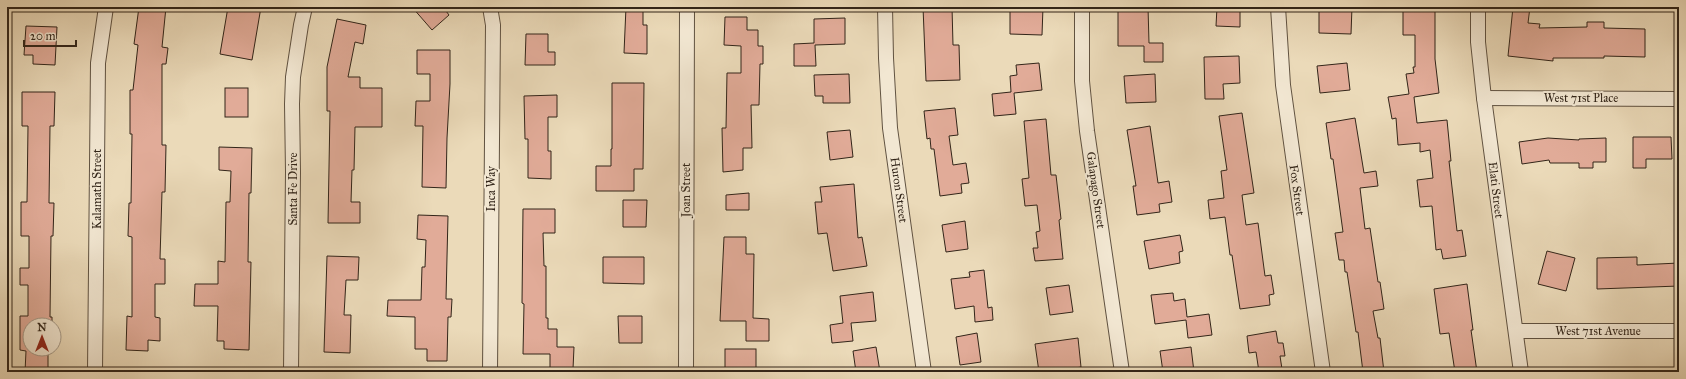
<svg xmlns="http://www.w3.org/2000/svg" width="1686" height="379" viewBox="0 0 1686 379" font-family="'IM FELL Great Primer',serif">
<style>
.building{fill:#e1ab98;stroke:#322519}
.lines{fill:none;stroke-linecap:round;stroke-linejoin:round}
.street-casing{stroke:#605241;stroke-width:16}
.street{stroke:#f2e7d2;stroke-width:14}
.labels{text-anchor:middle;stroke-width:4;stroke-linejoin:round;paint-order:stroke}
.street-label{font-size:12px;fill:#322519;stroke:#f2e7d2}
</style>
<rect width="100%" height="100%" fill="#ebdab9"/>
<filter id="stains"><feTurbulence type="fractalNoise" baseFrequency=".005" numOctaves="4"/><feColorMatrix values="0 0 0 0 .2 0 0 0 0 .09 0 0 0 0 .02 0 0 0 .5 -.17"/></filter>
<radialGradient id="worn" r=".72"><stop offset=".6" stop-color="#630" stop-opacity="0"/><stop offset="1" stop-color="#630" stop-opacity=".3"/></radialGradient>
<g class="building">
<polygon points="139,7 166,7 162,47 168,48 166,64 162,64 162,145 166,145 165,192 162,192 160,259 165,259 165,284 155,284 155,317 160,318 160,341 148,340 148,351 126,350 127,316 132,317 132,237 128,236 129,203 131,203 132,134 130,134 130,90 133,90 138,45 134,44"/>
<polygon points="228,7 261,7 252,60 220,54"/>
<polygon points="412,7 443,7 449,15 432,30"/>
<polygon points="626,7 643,7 643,25 647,25 647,54 624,53"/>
<polygon points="923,7 952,7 953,45 959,45 960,80 926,81"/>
<polygon points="1010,7 1043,7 1042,35 1010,34"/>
<polygon points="1118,7 1148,7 1149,43 1163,43 1163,62 1144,62 1144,46 1118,46"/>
<polygon points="1217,7 1240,7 1240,27 1216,26"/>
<polygon points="1319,7 1352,7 1351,34 1319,33"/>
<polygon points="1403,7 1435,7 1435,59 1439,93 1414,97 1417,123 1447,120 1451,161 1449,161 1457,231 1462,230 1466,256 1443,259 1441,249 1436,250 1432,206 1420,207 1417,180 1433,178 1430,150 1420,152 1420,143 1398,145 1396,118 1392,119 1388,97 1409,94 1406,74 1414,73 1413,67 1415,67 1415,35 1403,35"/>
<polygon points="1513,7 1530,7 1528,23 1540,24 1539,28 1587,27 1587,22 1604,22 1604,28 1645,29 1645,57 1604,56 1604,58 1553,58 1553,61 1508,56"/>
<polygon points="725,17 747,17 747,30 758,30 758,46 763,46 763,64 760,64 759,105 751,105 752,148 743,148 743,170 723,172 722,128 726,128 727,73 741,73 741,46 724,45"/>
<polygon points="845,18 845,44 815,45 816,66 794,66 794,44 814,43 814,19"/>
<polygon points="337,19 366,25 363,44 355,42 348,77 360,77 360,88 382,88 382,127 355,127 354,170 352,170 351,202 360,202 360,223 328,223 330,111 327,111 327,67"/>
<polygon points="26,26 57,27 55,65 33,64 33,55 24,55"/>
<polygon points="526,34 548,34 548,52 555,52 555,65 525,65"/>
<polygon points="417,50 450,50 450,84 447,138 446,188 422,187 423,126 415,126 416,101 430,101 430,74 417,74"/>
<polygon points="1239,56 1240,83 1223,84 1224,99 1205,99 1204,57"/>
<polygon points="1039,63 1042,90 1014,93 1016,114 994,116 992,94 1011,92 1010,76 1017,75 1016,65"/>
<polygon points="1347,63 1350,90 1320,93 1317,66"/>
<polygon points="849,74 850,103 823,103 823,96 815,96 814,75"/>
<polygon points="1155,74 1156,102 1126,103 1124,76"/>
<polygon points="612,83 644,83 643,169 634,169 634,191 596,191 596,166 611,166 611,149 612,149"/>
<rect x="225" y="88" width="23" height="29"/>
<polygon points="22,92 55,92 54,126 50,126 49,203 54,203 53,236 51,236 50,317 52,317 52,325 30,325 30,349 52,349 52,351 48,351 48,372 25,372 26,351 20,350 20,316 28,316 28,285 20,285 20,268 29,268 29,236 21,236 21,202 27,202 28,126 22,126"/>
<polygon points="557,95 557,117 548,117 548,151 551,151 551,179 528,178 528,139 525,139 524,96"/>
<polygon points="955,108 958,135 949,136 953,165 966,163 969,183 961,184 962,193 940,196 934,149 931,149 930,138 927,139 924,111"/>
<polygon points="1242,113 1254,193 1242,195 1246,225 1258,223 1265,276 1271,275 1274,294 1269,295 1270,305 1240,309 1232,255 1230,255 1225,217 1210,219 1208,200 1224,198 1221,171 1227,170 1219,116"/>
<polygon points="1355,118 1364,173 1376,171 1378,186 1360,188 1365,229 1370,228 1378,282 1380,282 1384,309 1373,311 1378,338 1380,338 1384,372 1363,372 1358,332 1356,332 1347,272 1345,272 1344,260 1339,260 1335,233 1343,232 1333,159 1331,159 1326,123"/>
<polygon points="1046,119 1051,175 1056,175 1061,219 1059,220 1063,259 1035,261 1033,248 1038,248 1036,232 1040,231 1037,205 1025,206 1022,179 1029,178 1024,121"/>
<polygon points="1150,126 1158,183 1169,181 1172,202 1159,204 1160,212 1137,215 1133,186 1136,186 1127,130"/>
<polygon points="850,130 853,157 830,160 827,132"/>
<polygon points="1633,137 1671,137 1672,159 1646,159 1646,168 1633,168"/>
<polygon points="1548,138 1579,140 1579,139 1606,138 1606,162 1593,162 1593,168 1579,168 1579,163 1550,163 1549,160 1522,164 1519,142"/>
<polygon points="219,147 252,148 251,193 249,193 248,262 251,262 249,350 224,349 224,341 217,341 218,306 194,306 195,284 218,284 218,261 225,262 226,202 230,202 231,171 219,170"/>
<polygon points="854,184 858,238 862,237 867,266 833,271 827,233 818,234 815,202 822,202 820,187"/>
<polygon points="749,193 749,210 726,210 726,195"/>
<polygon points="623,200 647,200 646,227 623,227"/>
<polygon points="523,209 555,209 555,233 543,233 544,266 546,266 546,318 548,318 548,329 557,329 557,347 574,347 573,369 550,368 550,354 523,354 524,304 522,303"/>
<polygon points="418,215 448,216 446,299 452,299 451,317 448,317 447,361 427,361 427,349 415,349 415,317 387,316 388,300 421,300 422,267 425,267 426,240 417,239"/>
<polygon points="965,221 968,249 946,252 942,225"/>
<polygon points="1180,235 1183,251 1179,252 1180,263 1149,269 1144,241"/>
<polygon points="724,237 746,237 746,254 754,254 753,318 769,319 769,341 746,341 746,321 720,321"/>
<polygon points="1547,251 1575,258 1566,291 1538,284"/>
<polygon points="327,256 359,257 358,280 346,280 344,315 351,315 350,353 324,352"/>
<polygon points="603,257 644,257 644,284 603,283"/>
<polygon points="1637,257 1637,265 1679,263 1679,286 1597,289 1597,258"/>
<polygon points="984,270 988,308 992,307 993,320 975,322 974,306 955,309 951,279 970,277 969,272"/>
<polygon points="1467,284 1473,330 1471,330 1477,372 1455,372 1449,333 1440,334 1434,289"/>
<polygon points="1069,285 1073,312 1050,315 1046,288"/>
<polygon points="873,292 876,321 851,323 853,341 832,343 830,325 843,323 840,296"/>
<polygon points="1173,293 1174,301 1185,299 1187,317 1209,314 1212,335 1188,338 1186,320 1155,324 1151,295"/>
<polygon points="618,316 642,316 642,343 619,343"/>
<polygon points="1276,331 1278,343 1283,343 1285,356 1280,356 1282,369 1259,372 1256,352 1249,353 1247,336"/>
<polygon points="977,333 981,362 960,365 956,337"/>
<polygon points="1078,338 1081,367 1052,372 1039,372 1035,344"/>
<polygon points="876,347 880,372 856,372 853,351"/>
<polygon points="1191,347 1194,372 1163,372 1160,351"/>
<rect x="725" y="349" width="31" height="23"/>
</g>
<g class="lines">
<defs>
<g id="street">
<polyline points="885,7 886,58 890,128 924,372"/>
<polyline points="1082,7 1082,81 1087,131 1122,372"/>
<polyline points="1278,7 1283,85 1323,372"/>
<polyline points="1478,7 1478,42 1484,98 1521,372"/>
<polyline points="1484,98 1679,99"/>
<polyline points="1516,331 1679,331"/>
<polyline points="95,372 98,63 106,7"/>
<polyline points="291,372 293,172 292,104 293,77 301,25 305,7"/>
<polyline points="490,372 493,25 490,7"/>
<polyline points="686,372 687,7"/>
</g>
</defs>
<use href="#street" class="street-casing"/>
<use href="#street" class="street"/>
</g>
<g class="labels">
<g class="street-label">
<text x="1581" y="102">West 71st Place</text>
<text transform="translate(97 189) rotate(-90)" y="4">Kalamath Street</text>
<text transform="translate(293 189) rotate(-90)" y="4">Santa Fe Drive</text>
<text transform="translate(491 189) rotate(-90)" y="4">Inca Way</text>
<text transform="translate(686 190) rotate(-90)" y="4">Joan Street</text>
<text transform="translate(899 190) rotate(82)" y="4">Huron Street</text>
<text transform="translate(1096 190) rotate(82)" y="4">Galapago Street</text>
<text transform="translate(1297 190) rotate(82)" y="4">Fox Street</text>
<text transform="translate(1496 190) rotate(83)" y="4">Elati Street</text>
<text x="1598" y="335">West 71st Avenue</text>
</g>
</g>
<rect width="1686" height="379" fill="none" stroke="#ebdab9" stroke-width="24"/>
<rect x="8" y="8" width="1670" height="363" fill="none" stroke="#322519" stroke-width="2"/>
<rect x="12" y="12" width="1662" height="355" fill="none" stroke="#322519"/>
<g transform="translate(42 337)"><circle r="19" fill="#f2e7d2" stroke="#a59988"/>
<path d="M0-3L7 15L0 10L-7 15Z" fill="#8f2418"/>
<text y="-6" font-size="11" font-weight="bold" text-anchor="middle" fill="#322519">N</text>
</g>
<path d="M24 40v6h52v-6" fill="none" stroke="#322519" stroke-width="2"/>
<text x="30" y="40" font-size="12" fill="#322519" stroke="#f2e7d2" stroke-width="3" paint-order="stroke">20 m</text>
<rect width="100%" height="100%" filter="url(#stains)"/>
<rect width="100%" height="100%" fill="url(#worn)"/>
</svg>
